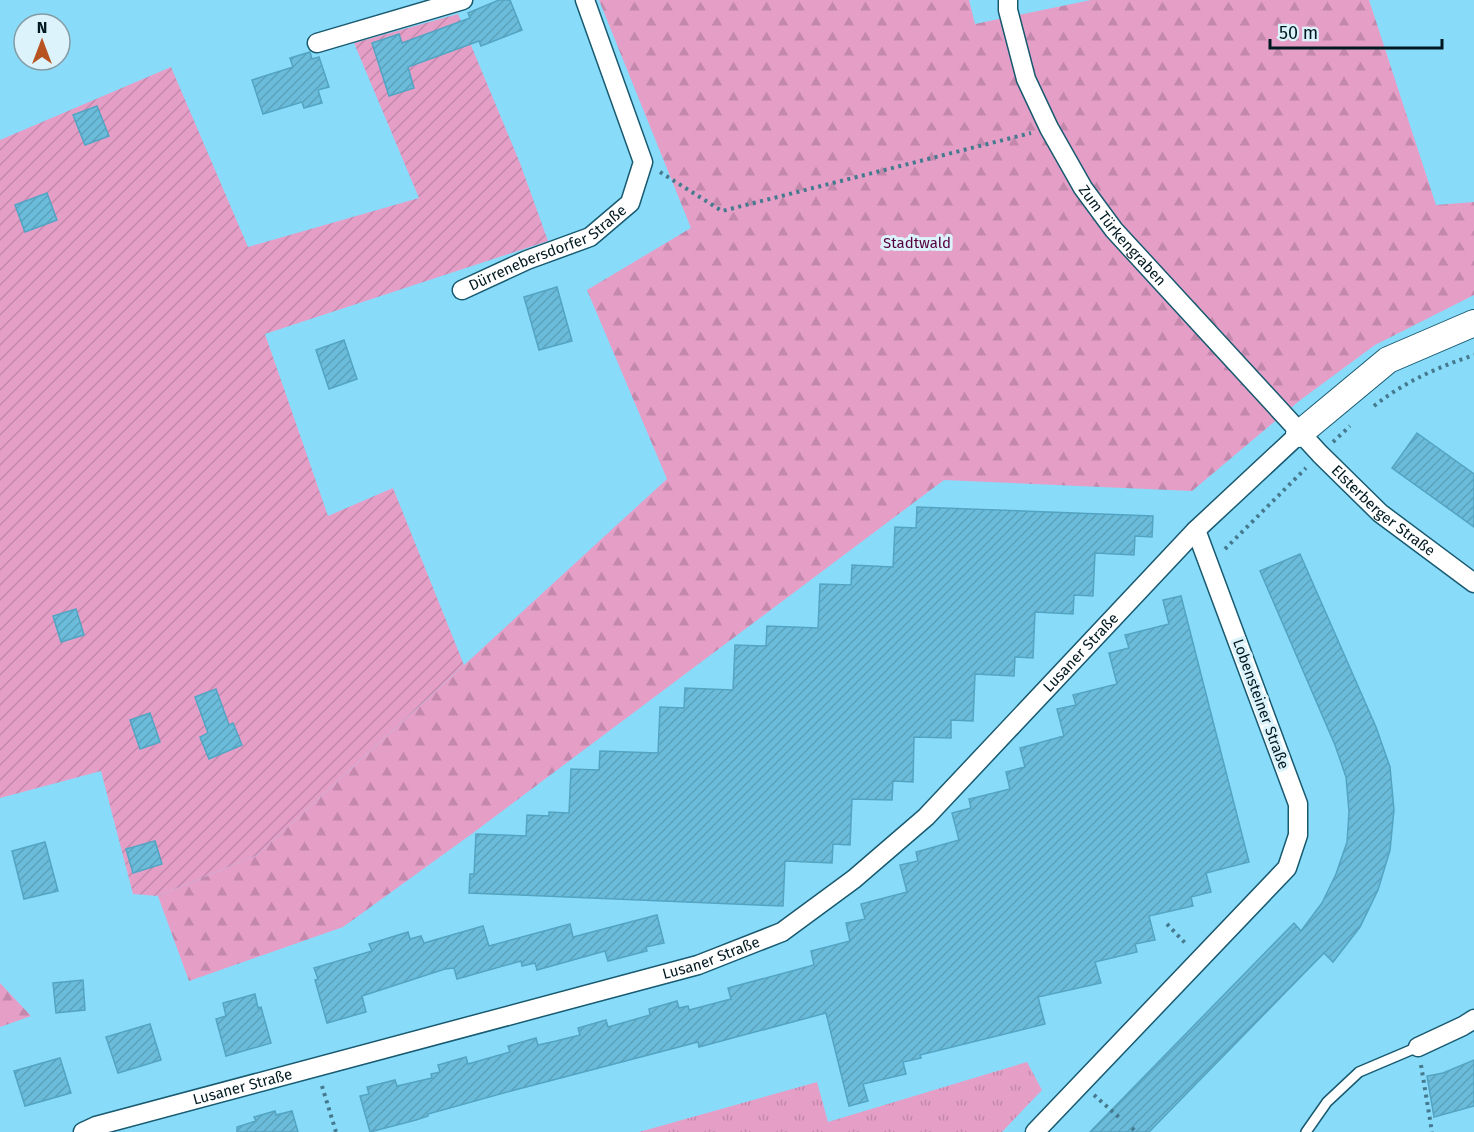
<svg xmlns="http://www.w3.org/2000/svg" width="1474" height="1132" viewBox="0 0 1474 1132" font-family="'Fira Sans',sans-serif">
<style>
.grass{fill:url(#grass-tufts)}
.forest{fill:url(#forest-firs)}
.garden{fill:url(#garden-furrows)}
.building{fill:url(#building-hatch);stroke:#53a4c2;stroke-width:1.5}
.lines{fill:none;stroke-linecap:round;stroke-linejoin:round}
.lane-casing{stroke:#185a70;stroke-width:12}
.street-casing{stroke:#185a70;stroke-width:21}
.secondary-casing{stroke:#185a70;stroke-width:28}
.path{stroke:#457a8e;stroke-width:4;stroke-dasharray:3 4.5;stroke-linecap:butt}
.lane{stroke:#fff;stroke-width:9}
.street{stroke:#fff;stroke-width:18}
.secondary{stroke:#fff;stroke-width:26}
.labels{text-anchor:middle;stroke-width:6;stroke-linejoin:round;paint-order:stroke}
.street-label{font-size:15px;fill:#001921;stroke:#dcf3fc}
.park-label{font-size:15px;fill:#55003d;stroke:#dcf3fc}
</style>
<defs>
<pattern id="grass-tufts" width="24" height="20" patternUnits="userSpaceOnUse" patternTransform="scale(1.5)"><rect width="24" height="20" fill="#e59fc7"/><path d="M3 7l-1-3M5 7V3M7 7l1-3M15 17l-1-3M17 17v-4M19 17l1-3" fill="none" stroke="#c388ab"/></pattern>
<pattern id="forest-firs" width="22" height="20" patternUnits="userSpaceOnUse" patternTransform="scale(1.5)"><rect width="22" height="20" fill="#e59fc7"/><path d="M5 1l3.5 6h-7zM16 11l3.5 6h-7z" fill="#c388ab"/></pattern>
<pattern id="garden-furrows" width="10" height="10" patternUnits="userSpaceOnUse" patternTransform="scale(1.5)"><rect width="10" height="10" fill="#e59fc7"/><path d="M-1 1l2-2M0 10L10 0M9 11l2-2" fill="none" stroke="#c388ab"/></pattern>
<pattern id="building-hatch" width="6" height="6" patternUnits="userSpaceOnUse" patternTransform="scale(1.5)"><rect width="6" height="6" fill="#6bbcda"/><path d="M-1 1l2-2M0 6l6-6M5 7l2-2" fill="none" stroke="#5ba1bb"/></pattern>
</defs>
<rect width="100%" height="100%" fill="#89dbfa"/>
<polygon class="grass" points="1027,1062 1042,1090 1002,1132 639,1132 817,1082 828,1122"/>
<g class="forest">
<polygon points="599,0 969,0 975,24 1091,0 1369,0 1436,205 1474,202 1474,295 1375,345 1299,401 1192,491 944,480 473,833 343,927 189,981 158,896 257,855 667,479 587,290 691,228"/>
<polygon points="0,983 31,1016 0,1027"/>
</g>
<polygon class="garden" points="458,14 520,163 548,241 265,334 328,516 393,488 464,665 257,855 158,896 133,894 101,771 0,798 0,140 171,67 248,247 419,198 354,43"/>
<g class="building">
<polygon points="499,0 510,0 522,30 481,46 479,41 408,67 414,88 389,96 372,43 399,34 402,43 470,18 468,13"/>
<polygon points="310,52 312,59 319,57 329,87 318,90 322,103 304,108 302,102 263,114 252,80 293,67 290,58"/>
<polygon points="97,106 109,136 85,145 73,115"/>
<polygon points="47,193 57,220 25,232 15,205"/>
<polygon points="557,287 572,341 539,350 524,297"/>
<polygon points="344,340 357,379 329,389 316,350"/>
<polygon points="1417,433 1474,474 1474,527 1392,468"/>
<polygon points="917,507 1153,516 1152,537 1135,536 1134,555 1095,553 1093,596 1074,595 1073,614 1035,612 1033,658 1015,657 1014,676 975,674 973,721 951,720 951,738 914,737 913,782 893,781 892,800 852,799 850,845 833,844 832,863 785,861 783,906 469,893 470,874 474,874 476,834 526,836 527,815 549,816 549,812 569,813 571,769 599,770 600,751 658,753 660,707 684,708 685,688 733,690 735,645 766,646 767,626 818,628 820,584 851,585 852,565 893,567 895,527 916,528"/>
<polygon points="1300,554 1376,727 1390,767 1394,810 1390,850 1378,890 1360,927 1333,962 1324,953 1149,1132 1090,1132 1294,923 1301,931 1322,903 1336,874 1347,842 1349,812 1346,777 1335,745 1260,571"/>
<polygon points="1181,596 1249,862 1206,873 1211,892 1191,897 1193,906 1149,916 1155,940 1135,944 1137,952 1095,962 1101,983 1038,997 1045,1024 920,1055 921,1058 903,1062 906,1074 863,1084 868,1101 849,1106 826,1013 699,1047 698,1042 511,1091 428,1114 428,1116 416,1120 370,1132 360,1096 369,1094 367,1087 395,1080 397,1086 432,1078 431,1074 440,1072 438,1065 466,1057 468,1064 510,1052 508,1046 536,1038 538,1045 556,1041 580,1035 578,1028 606,1020 608,1027 650,1015 649,1009 677,1001 679,1008 688,1006 689,1010 731,999 728,988 814,965 811,951 850,941 846,923 865,919 861,904 907,892 900,865 918,861 916,852 959,840 952,813 971,808 969,799 1010,789 1006,772 1025,767 1020,748 1064,736 1057,709 1076,705 1073,695 1117,684 1109,653 1129,648 1125,635 1169,624 1163,600"/>
<polygon points="76,609 84,635 61,642 53,616"/>
<polygon points="216,689 229,725 233,723 242,745 209,759 200,737 208,733 195,697"/>
<polygon points="150,713 160,742 140,749 130,720"/>
<polygon points="155,841 162,864 133,873 126,849"/>
<polygon points="45,842 58,891 24,899 12,851"/>
<polygon points="657,915 664,943 646,947 647,951 608,961 605,951 537,970 535,963 522,966 521,961 457,979 454,968 445,969 362,996 366,1012 327,1023 315,980 318,979 314,968 372,951 369,944 408,932 410,939 421,936 424,943 483,926 489,946 570,924 573,937"/>
<polygon points="83,980 85,1010 56,1013 53,983"/>
<polygon points="255,994 258,1008 261,1007 271,1043 226,1056 216,1019 226,1016 223,1003"/>
<polygon points="150,1024 161,1060 118,1073 106,1037"/>
<polygon points="60,1058 71,1093 25,1106 14,1071"/>
<polygon points="1474,1060 1474,1106 1434,1117 1427,1076 1443,1073"/>
<polygon points="275,1111 276,1115 292,1111 298,1132 237,1132 237,1127 256,1121 254,1117"/>
</g>
<g class="lines">
<defs>
<polyline id="lane" points="1306,1132 1327,1102 1359,1072 1418,1047"/>
<g id="street">
<path id="s1" d="M1008,0v10l18,69 23,49 34,60 31,42 206,224 60,59 94,70"/>
<polyline points="317,43 463,0"/>
<path id="s2" d="M462,290l65,-30 63,-23 40,-34 13,-41 -58,-162"/>
<polyline points="1418,1047 1463,1026 1474,1019"/>
<path id="s3" d="M83,1132l13,-6 602,-161 84,-33 72,-53 72,-62 270,-287"/>
<polyline points="1035,1132 1287,868 1298,835 1298,804 1196,530 1299,434"/>
</g>
<polyline id="secondary" points="1299,434 1388,360 1474,323"/>
</defs>
<use href="#lane" class="lane-casing"/>
<use href="#street" class="street-casing"/>
<use href="#secondary" class="secondary-casing"/>
<g class="path">
<polyline points="660,172 722,211 1031,133"/>
<path d="M1374,406c30,-24 64,-39 100,-51"/>
<polyline points="1333,442 1350,426"/>
<polyline points="1225,549 1306,468"/>
<polyline points="1167,924 1187,945"/>
<polyline points="1421,1065 1432,1132"/>
<polyline points="322,1086 336,1132"/>
<polyline points="1094,1095 1121,1119"/>
<polyline points="1132,1128 1136,1132"/>
</g>
<use href="#lane" class="lane"/>
<use href="#street" class="street"/>
<use href="#secondary" class="secondary"/>
</g>
<g class="labels">
<g class="street-label">
<text dy="5" stroke="none"><textPath href="#s1" startOffset="266">Zum Türkengraben</textPath></text>
<text dy="5" stroke="none"><textPath href="#s2" startOffset="96">Dürrenebersdorfer Straße</textPath></text>
<text dy="5" stroke="none"><textPath href="#s1" startOffset="646">Elsterberger Straße</textPath></text>
<text dy="5" stroke="none"><textPath href="#s3" startOffset="1138">Lusaner Straße</textPath></text>
<text transform="translate(1261 704) rotate(70)" y="5">Lobensteiner Straße</text>
<text dy="5" stroke="none"><textPath href="#s3" startOffset="652">Lusaner Straße</textPath></text>
<text dy="5" stroke="none"><textPath href="#s3" startOffset="166">Lusaner Straße</textPath></text>
</g>
<g class="park-label">
<text x="917" y="248">Stadtwald</text>
</g>
</g>
<g transform="translate(42 42)"><circle r="28" fill="#dcf3fc" stroke="#849ca4" stroke-width="1.5"/>
<path d="M0-4.5L10 22L0 15L-10 22Z" fill="#b75321"/>
<text y="-9" font-size="16" font-weight="bold" text-anchor="middle" fill="#001921">N</text>
</g>
<path d="M1270 39v9h172v-9" fill="none" stroke="#001921" stroke-width="3"/>
<text x="1279" y="39" font-size="18" fill="#001921" stroke="#dcf3fc" stroke-width="4.5" paint-order="stroke">50 m</text>
</svg>
